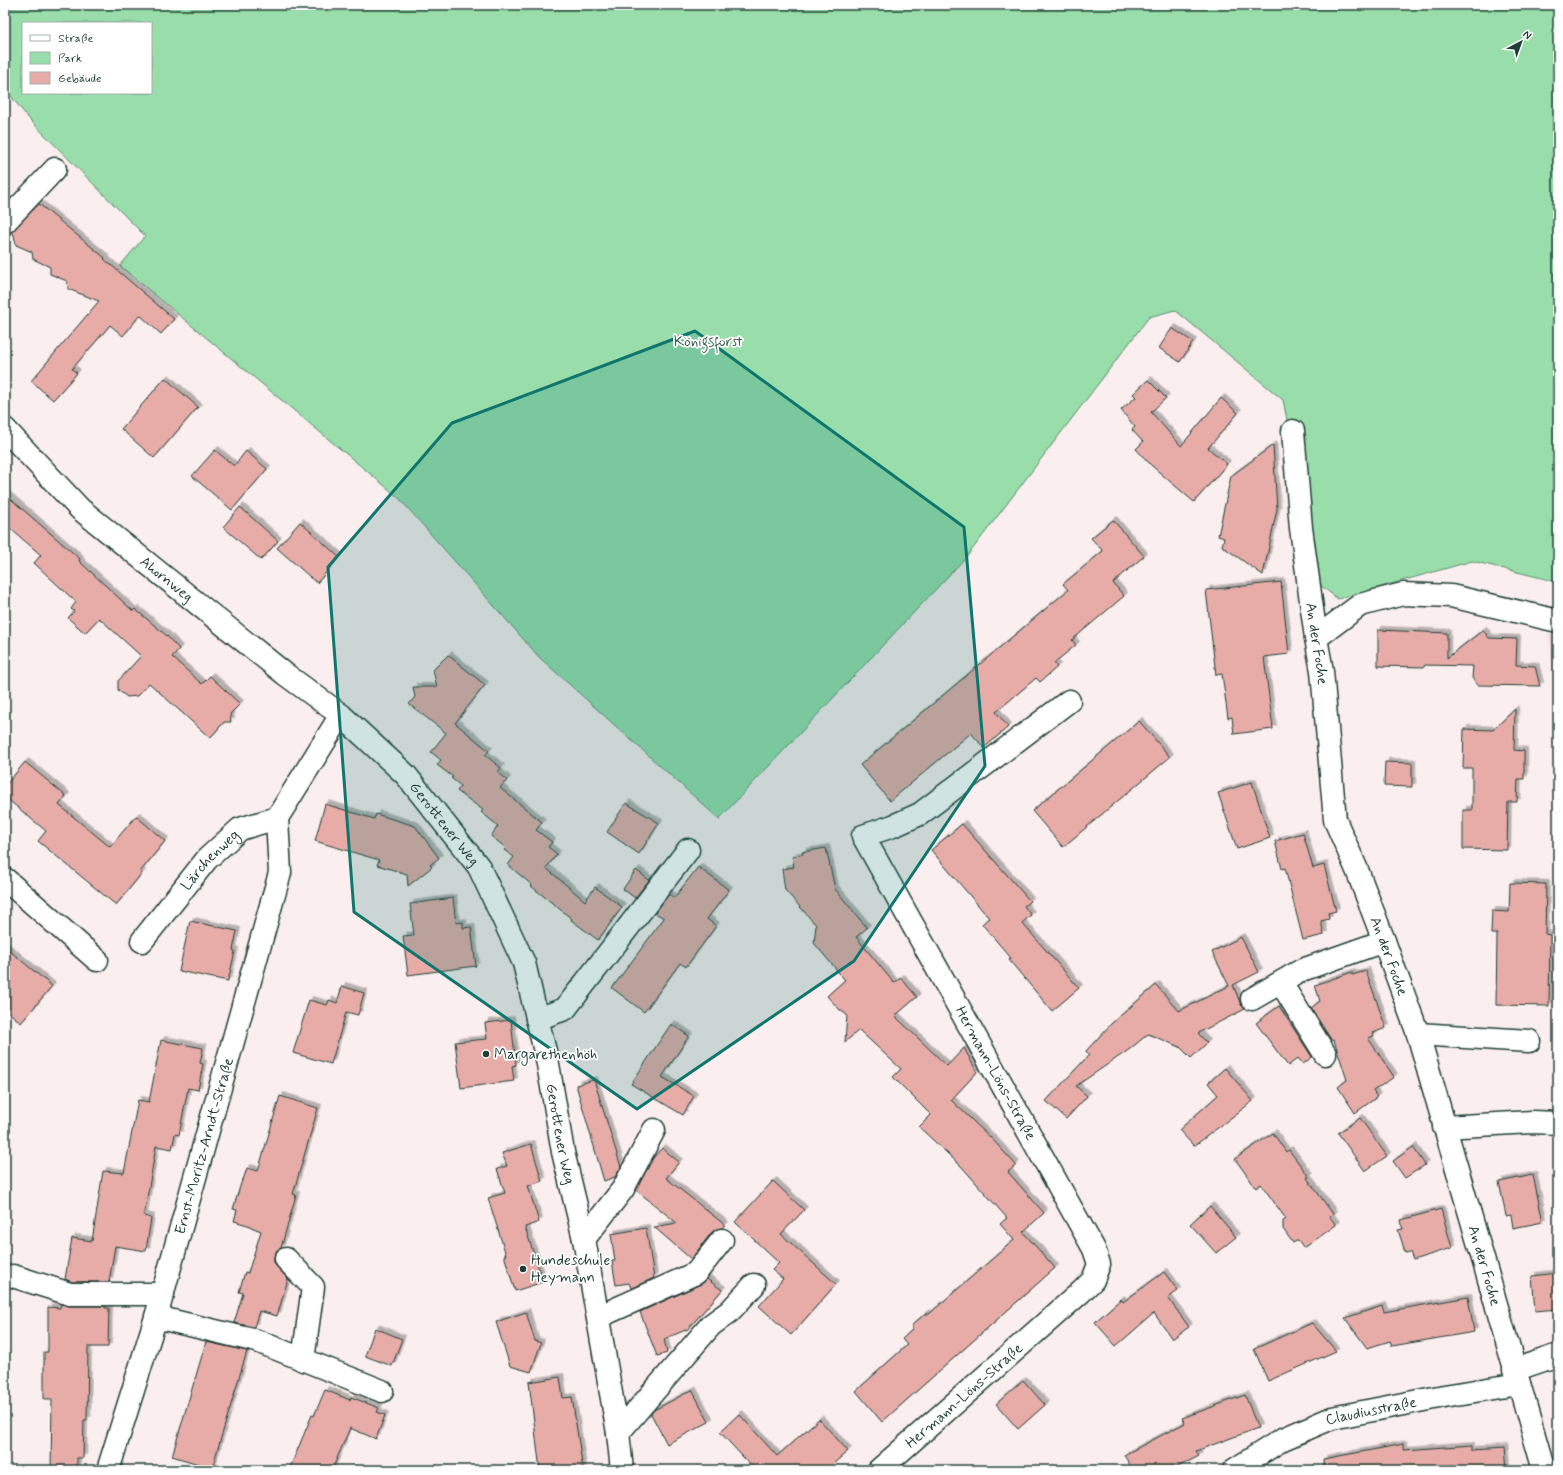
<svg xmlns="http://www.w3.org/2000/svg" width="1563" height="1475" viewBox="0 0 1563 1475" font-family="Mynerve,sans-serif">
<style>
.built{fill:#f4dad9}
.green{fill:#98ddaa;stroke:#5c8d6f;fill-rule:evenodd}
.building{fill:#e7aca8;stroke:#1f3d34;filter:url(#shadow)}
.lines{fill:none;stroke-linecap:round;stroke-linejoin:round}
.minor-casing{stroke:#1f3d34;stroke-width:25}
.minor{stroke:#fff;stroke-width:22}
.marked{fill:#0f766e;fill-opacity:0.2;stroke:#0f766e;stroke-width:3;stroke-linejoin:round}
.poi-dot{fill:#1f3d34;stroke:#fff;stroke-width:1.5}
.labels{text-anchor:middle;stroke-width:3.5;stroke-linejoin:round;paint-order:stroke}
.park-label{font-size:15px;fill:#3d6552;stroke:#fff}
.street-label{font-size:15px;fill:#1f3d34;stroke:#fff}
.poi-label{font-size:15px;fill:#1f3d34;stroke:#fff;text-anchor:start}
</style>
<defs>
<filter id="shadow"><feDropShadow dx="3.5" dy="-3.5" stdDeviation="0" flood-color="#0004"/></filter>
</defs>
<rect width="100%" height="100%" fill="#faeeee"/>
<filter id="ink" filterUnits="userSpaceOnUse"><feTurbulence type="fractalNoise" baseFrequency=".025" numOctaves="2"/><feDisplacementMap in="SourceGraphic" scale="8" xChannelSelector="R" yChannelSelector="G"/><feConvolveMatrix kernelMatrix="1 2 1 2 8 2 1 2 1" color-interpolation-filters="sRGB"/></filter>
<g filter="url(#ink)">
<polygon class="built" points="1549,633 1558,635 1558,713"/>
<path class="green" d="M5,5h1553v577l-86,-21 -134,38 -18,-14 -37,-185 -108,-90 -26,7 -181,238 -249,264 -180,-162 -141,-160 -278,-231 25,-30 -115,-116 -25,-31zM23,23h128v70h-128z"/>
<g class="building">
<polygon points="39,204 105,258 104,259 174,319 161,334 140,315 123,336 110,325 72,369 77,373 53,400 31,381 99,301 68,289 67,281 50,274 50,267 33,259 32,252 16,245 14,235 11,232"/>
<polygon points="1172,328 1193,342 1180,362 1159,348"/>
<polygon points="165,378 198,407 154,458 121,429"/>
<polygon points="1148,380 1166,398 1151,412 1181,446 1221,398 1238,413 1208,448 1227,464 1194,502 1152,466 1136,449 1143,442 1132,430 1135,427 1121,410 1136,397 1133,394"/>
<polygon points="1273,445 1277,509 1263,575 1222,546 1224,538 1218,536 1231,476"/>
<polygon points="215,450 234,466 246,451 267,469 232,510 192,476"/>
<polygon points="5,494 80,559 79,561 133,611 135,609 167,636 179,649 172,657 202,684 210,676 240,704 230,714 231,722 224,722 210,738 149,683 137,696 127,697 118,690 118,681 141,656 99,618 85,633 68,618 74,611 71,609 76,602 34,563 41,555 5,524"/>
<polygon points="240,507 278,541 261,560 223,527"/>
<polygon points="1113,520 1144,556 1113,583 1124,596 1072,640 1076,645 1054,663 1057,667 1040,682 1036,678 996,712 1008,727 984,748 971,733 890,801 860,765 1068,590 1063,584 1103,551 1091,538"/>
<polygon points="300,522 339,557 317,583 277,548"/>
<polygon points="1281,582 1289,654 1264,657 1273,729 1234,734 1232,717 1228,718 1222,674 1216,675 1206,590"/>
<polygon points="1378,630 1447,633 1447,658 1483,630 1489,638 1517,639 1516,665 1535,666 1540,686 1478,685 1472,678 1473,666 1425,665 1424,667 1378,666"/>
<polygon points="448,655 485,685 455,723 489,751 485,755 501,768 498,772 507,780 500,788 542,822 536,830 552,842 548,847 557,854 546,868 585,901 595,887 622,907 598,940 571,920 572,919 531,886 532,885 508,865 514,857 504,850 506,848 491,836 498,826 481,812 483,810 457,791 461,786 451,778 453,777 437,765 441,760 431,752 446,733 409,704 415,697 413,687 437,687 433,670"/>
<polygon points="1515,709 1514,750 1524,751 1524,779 1518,779 1517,802 1508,802 1507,850 1463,849 1463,810 1472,810 1472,768 1463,768 1464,729 1493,730"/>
<polygon points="1139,721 1170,757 1063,847 1032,811"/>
<polygon points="25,762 66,796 59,805 110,847 136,816 165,841 140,872 142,873 116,905 38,841 46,831 5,797 5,786"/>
<polygon points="1385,762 1412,763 1412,787 1384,786"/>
<polygon points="1252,782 1270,838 1237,849 1218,793"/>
<polygon points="626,803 659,823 639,854 607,832"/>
<polygon points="325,804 374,819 376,814 415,826 439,858 430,865 432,867 408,886 407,874 377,865 379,860 315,841"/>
<polygon points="962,824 1030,901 1024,906 1031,915 1022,923 1079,988 1052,1011 1009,960 1011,958 982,924 989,918 931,850"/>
<polygon points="1303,833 1313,868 1324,865 1336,911 1328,913 1329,919 1321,921 1324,935 1303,940 1285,868 1282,869 1275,841"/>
<polygon points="826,848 835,889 867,928 856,937 894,983 901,978 917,997 895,1016 947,1066 964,1048 977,1072 951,1100 992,1139 1016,1165 1008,1172 1044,1213 1023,1232 1055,1268 882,1422 856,1391 907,1345 902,1339 912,1330 912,1325 925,1314 929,1314 1014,1240 1000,1224 1007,1218 962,1167 919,1127 931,1115 893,1077 901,1069 859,1030 845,1042 847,1015 840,1010 827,996 845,980 814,943 816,925 785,890 782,869 794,867 792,857 803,854 802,852"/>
<polygon points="698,867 729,890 707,919 716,926 686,967 680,963 644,1012 612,988 664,918 655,913 669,894 674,898"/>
<polygon points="636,870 649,880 635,898 623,889"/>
<polygon points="1510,883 1546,884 1545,934 1550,935 1549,1006 1496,1005 1497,934 1491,934 1492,911 1509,912"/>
<polygon points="453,898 456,923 463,922 463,928 471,927 476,966 408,975 403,936 414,935 410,904"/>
<polygon points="190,921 237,931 233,950 235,951 228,981 179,971"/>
<polygon points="1241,937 1259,972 1233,985 1241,1005 1245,1009 1198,1033 1207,1043 1191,1058 1180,1047 1148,1034 1130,1049 1076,1086 1087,1096 1066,1119 1046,1101 1089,1055 1086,1051 1112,1023 1156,985 1179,1011 1229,986 1212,952"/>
<polygon points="5,947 52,986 21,1023 5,1009"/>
<polygon points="1366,971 1386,1028 1373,1033 1374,1036 1368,1038 1394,1077 1373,1091 1377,1097 1355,1113 1338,1087 1347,1080 1334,1040 1332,1041 1311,1008 1320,1001 1315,985 1352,972 1352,975"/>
<polygon points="342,986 364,993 358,1015 346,1012 331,1064 293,1053 309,1000 327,1005 329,1000 337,1003"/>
<polygon points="1279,1006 1312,1057 1303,1064 1298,1058 1288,1066 1256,1023"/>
<polygon points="511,1020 516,1065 512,1066 514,1081 461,1088 455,1042 487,1039 485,1023"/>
<polygon points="671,1024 689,1036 662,1077 694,1096 683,1115 631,1084"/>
<polygon points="161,1040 203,1048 200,1063 203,1064 198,1090 188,1088 179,1135 175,1134 172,1149 156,1146 144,1216 151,1218 146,1251 115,1246 109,1282 72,1282 65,1279 72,1238 92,1241 103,1171 124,1173 138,1100 149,1102"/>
<polygon points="1225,1068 1253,1101 1194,1146 1179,1130 1218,1095 1208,1083"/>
<polygon points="594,1080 621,1167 615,1177 604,1181 576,1085"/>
<polygon points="280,1096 318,1108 293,1194 296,1195 281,1248 277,1250 274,1256 274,1262 277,1267 288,1279 277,1316 259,1311 254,1327 234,1323 243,1293 239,1292 245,1272 248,1273 261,1231 251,1227 251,1226 234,1221 237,1210 233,1209 242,1180 243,1180 247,1168 258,1171"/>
<polygon points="1360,1118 1387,1156 1365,1171 1338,1133"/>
<polygon points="1273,1133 1286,1152 1289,1150 1309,1177 1307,1178 1333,1214 1330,1217 1336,1225 1304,1248 1298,1240 1293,1243 1283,1229 1283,1221 1286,1219 1261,1184 1256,1188 1235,1159"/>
<polygon points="531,1144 542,1181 528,1186 539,1222 525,1227 543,1282 515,1291 504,1255 506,1255 488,1198 505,1193 497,1169 507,1166 502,1153"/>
<polygon points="1413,1147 1425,1165 1405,1178 1393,1161"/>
<polygon points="662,1148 679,1162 666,1178 725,1225 722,1228 717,1229 712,1232 691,1259 654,1227 677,1223 636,1190 653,1158"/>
<polygon points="1533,1175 1543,1222 1513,1228 1511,1215 1506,1216 1499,1182"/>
<polygon points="773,1181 804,1210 781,1234 836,1284 791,1335 759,1306 783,1279 772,1270 779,1263 735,1222"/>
<polygon points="1210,1206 1236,1237 1216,1253 1190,1224"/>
<polygon points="1441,1209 1452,1248 1413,1260 1410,1252 1405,1253 1402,1242 1398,1230 1403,1229 1401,1220"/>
<polygon points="646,1228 654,1278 631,1288 629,1283 616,1285 612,1261 615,1261 611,1234"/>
<polygon points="1164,1272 1178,1291 1168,1298 1189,1327 1172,1339 1154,1313 1116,1346 1095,1322 1121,1299 1123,1302"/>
<polygon points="1558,1273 1558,1309 1535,1311 1532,1276"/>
<polygon points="707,1279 722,1290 688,1329 664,1339 667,1353 657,1356 640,1312 701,1284"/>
<polygon points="1468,1297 1474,1332 1392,1346 1390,1341 1367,1348 1345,1318 1382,1306 1384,1312"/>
<polygon points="61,1304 70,1306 105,1306 105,1308 109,1308 108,1347 88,1347 87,1420 84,1420 83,1458 77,1458 77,1470 51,1470 52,1399 44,1399 44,1352 48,1352 48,1307 60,1308"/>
<polygon points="526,1312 535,1341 541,1343 531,1372 510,1366 496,1322"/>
<polygon points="1312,1323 1336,1351 1268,1381 1254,1349"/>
<polygon points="375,1328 402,1339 392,1366 365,1356"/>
<polygon points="206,1342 247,1351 212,1468 172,1456"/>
<polygon points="560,1377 563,1398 572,1397 583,1470 540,1470 529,1382"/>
<polygon points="1023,1380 1045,1405 1018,1429 996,1404"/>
<polygon points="325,1390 350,1400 351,1397 379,1408 377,1412 385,1415 376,1439 350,1428 332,1470 289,1470 312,1415 314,1416"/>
<polygon points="692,1390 709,1422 667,1444 651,1414 654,1410"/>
<polygon points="1245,1395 1258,1428 1196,1451 1199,1456 1172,1470 1133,1470 1124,1455 1185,1423 1182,1418"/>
<polygon points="739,1414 777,1456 819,1419 848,1451 826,1470 755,1470 720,1432"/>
<polygon points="1404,1444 1404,1450 1472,1445 1472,1450 1505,1448 1507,1470 1324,1470 1323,1459"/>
</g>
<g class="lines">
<defs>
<g id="minor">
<polyline points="5,222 55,169"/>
<path id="s1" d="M5,429l75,80 205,165 56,41 65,60 73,92 45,96 24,101 15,88 21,87 34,194 4,37"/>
<path id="s2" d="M1293,431l8,97 15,110 6,33 13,149 22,50 27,71 34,93 126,436"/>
<polyline points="1316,638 1360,605 1403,594 1451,596 1558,621"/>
<polyline points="5,879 97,960"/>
<path id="s3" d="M142,941l65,-82 33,-30 37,-11 64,-103"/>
<polyline points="1281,983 1325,1054"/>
<polyline points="1252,999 1302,970 1384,941"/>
<polyline points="537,1019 565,1009 688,850"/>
<polyline points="1418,1034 1529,1041"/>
<polyline points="1444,1127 1532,1122 1558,1123"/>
<polyline points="584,1239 623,1189 654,1130"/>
<polyline points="286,1259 313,1287 303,1360"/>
<polyline points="13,1276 70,1294 163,1294"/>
<polyline points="156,1317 257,1341 382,1391"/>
<polyline points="598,1317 696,1273 722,1240"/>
<polyline points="1514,1370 1558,1355"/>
<polyline points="618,1433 711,1325 729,1312 754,1285"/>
<path id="s4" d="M108,1470l48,-153 124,-444 -3,-55"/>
<path id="s5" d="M879,1470l202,-178 12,-12 6,-16 -5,-15 -231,-413 30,-10 27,-12 149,-113"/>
<path id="s6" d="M1234,1470l49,-31 49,-21 112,-22 75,-12"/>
</g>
</defs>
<use href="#minor" class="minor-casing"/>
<use href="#minor" class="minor"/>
</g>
</g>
<path class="marked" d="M695,331l269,196 21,239 -131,195 -217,148 -283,-197 -26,-345 124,-144z"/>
<g class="poi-dot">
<circle cx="486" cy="1054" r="4"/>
<circle cx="523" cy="1269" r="4"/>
</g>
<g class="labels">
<g class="park-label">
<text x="708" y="346">Königsforst</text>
</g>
<g class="street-label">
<text dy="5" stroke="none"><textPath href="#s1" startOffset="221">Ahornweg</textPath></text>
<text dy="5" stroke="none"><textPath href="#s2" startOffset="214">An der Foche</textPath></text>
<text dy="5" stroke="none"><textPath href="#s1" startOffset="593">Gerottener Weg</textPath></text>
<text dy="5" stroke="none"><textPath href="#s3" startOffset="106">Lärchenweg</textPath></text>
<text dy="5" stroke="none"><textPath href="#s2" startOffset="538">An der Foche</textPath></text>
<text transform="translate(996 1073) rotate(61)" y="5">Hermann-Löns-Straße</text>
<text dy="5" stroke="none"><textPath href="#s1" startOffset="929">Gerottener Weg</textPath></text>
<text dy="5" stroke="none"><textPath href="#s4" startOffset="338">Ernst-Moritz-Arndt-Straße</textPath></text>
<text dy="5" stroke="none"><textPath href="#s2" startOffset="862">An der Foche</textPath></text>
<text dy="5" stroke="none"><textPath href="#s5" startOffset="113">Hermann-Löns-Straße</textPath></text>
<text dy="5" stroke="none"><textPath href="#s6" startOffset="151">Claudiusstraße</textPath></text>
</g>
<g class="poi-label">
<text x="494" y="1059">Margarethenhöh</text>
<text x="531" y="1265">Hundeschule<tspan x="531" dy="17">Heymann</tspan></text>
</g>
</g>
<rect width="1563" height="1475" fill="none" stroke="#fff" stroke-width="20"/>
<rect x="10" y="10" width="1543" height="1455" fill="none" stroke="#1f3d34" stroke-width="1.5" filter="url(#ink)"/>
<rect x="22" y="22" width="130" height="72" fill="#ffffff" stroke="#a5b1ae"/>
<rect x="30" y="35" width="20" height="6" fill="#ffffff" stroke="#a5b1ae"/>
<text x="58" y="42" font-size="12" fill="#1f3d34">Straße</text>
<rect x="30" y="52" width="20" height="12" fill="#98ddaa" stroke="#a5b1ae"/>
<text x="58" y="62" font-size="12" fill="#1f3d34">Park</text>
<rect x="30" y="72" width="20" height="12" fill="#e7aca8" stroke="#a5b1ae"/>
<text x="58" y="82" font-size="12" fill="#1f3d34">Gebäude</text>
<g transform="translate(1521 42) rotate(41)" stroke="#ffffff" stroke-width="3" paint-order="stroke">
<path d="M0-3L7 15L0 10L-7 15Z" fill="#1f3d34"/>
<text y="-6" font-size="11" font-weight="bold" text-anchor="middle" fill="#1f3d34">N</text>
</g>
</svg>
